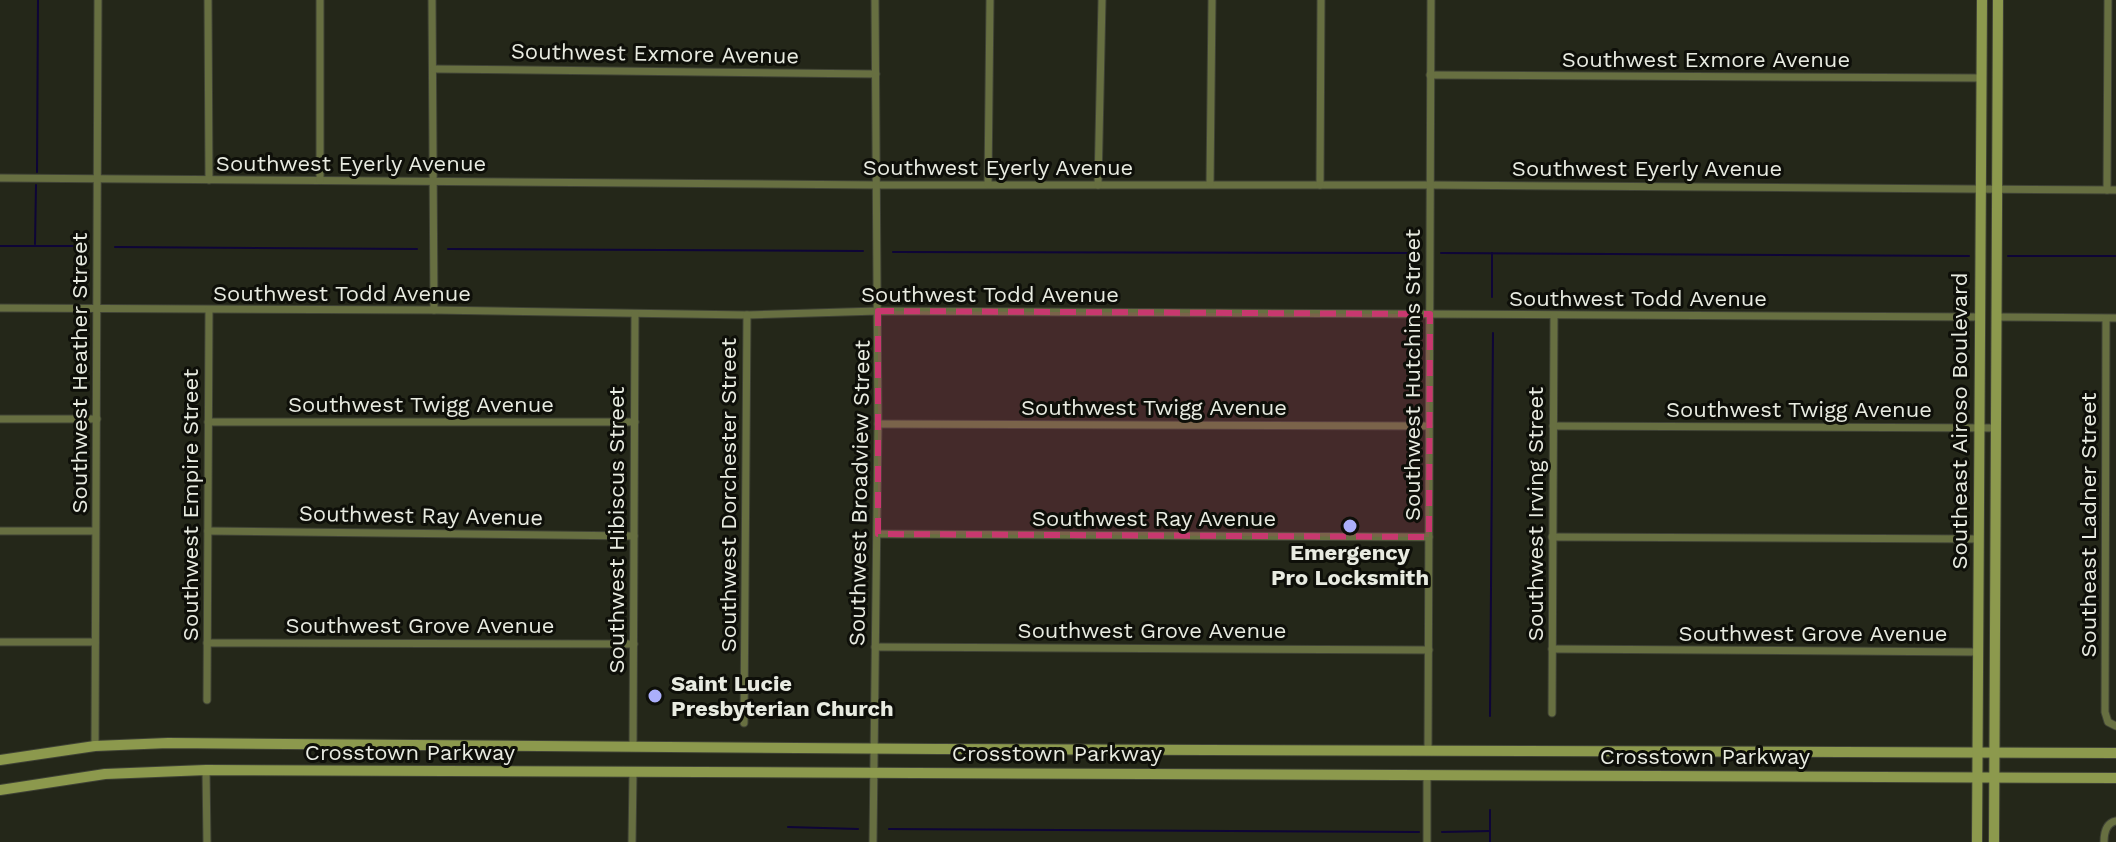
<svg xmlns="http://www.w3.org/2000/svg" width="2116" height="842" viewBox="0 0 2116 842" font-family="'Work Sans',sans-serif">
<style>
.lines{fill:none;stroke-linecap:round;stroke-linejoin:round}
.stream{stroke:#0e0537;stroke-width:2}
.minor-casing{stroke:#3f4235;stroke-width:9}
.secondary-casing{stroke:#3f4235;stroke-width:12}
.minor{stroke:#676f41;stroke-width:7}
.secondary{stroke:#8c994d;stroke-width:10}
.marked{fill:#c8386f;fill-opacity:0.2;stroke:#c8386f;stroke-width:6;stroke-dasharray:16 10;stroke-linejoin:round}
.poi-dot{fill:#abaffb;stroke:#0e0f09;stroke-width:3}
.labels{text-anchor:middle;stroke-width:6;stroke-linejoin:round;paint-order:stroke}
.street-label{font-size:22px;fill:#e8ebe1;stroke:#0e0f09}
.poi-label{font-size:22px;font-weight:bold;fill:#e8ebe1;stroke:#0e0f09}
</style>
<rect width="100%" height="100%" fill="#242719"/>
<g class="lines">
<g class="stream">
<polyline points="37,172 38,0"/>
<polyline points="35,244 36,185"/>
<polyline points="0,246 81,246"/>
<polyline points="115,247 417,249"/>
<polyline points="448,249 863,251"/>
<polyline points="893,252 1416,253"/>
<polyline points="1441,253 1969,256"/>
<polyline points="1492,253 1492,297"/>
<polyline points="2008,256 2116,256"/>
<polyline points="1490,716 1493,333"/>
<polyline points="788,827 858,829"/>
<polyline points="889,829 1419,832"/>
<polyline points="1442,832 1490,831"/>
<polyline points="1490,842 1490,810"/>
</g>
<defs>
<g id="minor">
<polyline points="208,0 209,180"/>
<polyline points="432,0 434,310"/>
<polyline points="434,69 876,74"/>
<polyline points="1430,75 1981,78"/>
<polyline points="0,178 877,185 1431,185 2116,190"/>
<polyline points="320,180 320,0"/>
<polyline points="988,184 990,0"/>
<polyline points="1210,184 1212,0"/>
<polyline points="1098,185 1102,0"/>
<polyline points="1320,185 1321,0"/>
<polyline points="2107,190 2108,0"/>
<polyline points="0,308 434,310 747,315 878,311 1980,317"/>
<polyline points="1996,317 2116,318"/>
<polyline points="2106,319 2105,712 2108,722 2116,726"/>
<polyline points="0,419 97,419"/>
<polyline points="208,422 635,422"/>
<polyline points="878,424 1429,426"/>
<polyline points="1553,426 1996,428"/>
<polyline points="0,531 95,531"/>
<polyline points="208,531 634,536"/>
<polyline points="878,534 1429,537"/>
<polyline points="1552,537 1979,539"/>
<polyline points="0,642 95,642"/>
<polyline points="207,643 634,644"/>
<polyline points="875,647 1429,650"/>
<polyline points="1552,649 1977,652"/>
<polyline points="207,700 209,310"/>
<polyline points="1552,713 1554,316"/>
<polyline points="744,723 747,315"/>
<polyline points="95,746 98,0"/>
<polyline points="633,746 635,314"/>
<polyline points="1428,750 1431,0"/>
<polyline points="206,770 207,842"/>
<polyline points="632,842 633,773"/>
<polyline points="873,842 878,424 875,0"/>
<polyline points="1427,842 1427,775"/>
<path d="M2104,842c0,-10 2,-19 12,-21"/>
</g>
<g id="secondary">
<polyline points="0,760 95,746 168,743 937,749 2116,753"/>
<polyline points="0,790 105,774 206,770 2116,778"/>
<polyline points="1977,842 1982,0"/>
<polyline points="1994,842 1998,0"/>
</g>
</defs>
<use href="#minor" class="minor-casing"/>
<use href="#secondary" class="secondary-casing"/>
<use href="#minor" class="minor"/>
<use href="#secondary" class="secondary"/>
</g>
<path class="marked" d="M878,311l552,3 -1,223 -551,-3z"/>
<g class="poi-dot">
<circle cx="1350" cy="526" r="8"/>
<circle cx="655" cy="696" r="8"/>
</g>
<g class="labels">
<g class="street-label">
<text transform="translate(655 53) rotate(1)" y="8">Southwest Exmore Avenue</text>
<text x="1706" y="67">Southwest Exmore Avenue</text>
<text x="351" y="171">Southwest Eyerly Avenue</text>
<text x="998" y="175">Southwest Eyerly Avenue</text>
<text x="1647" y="176">Southwest Eyerly Avenue</text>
<text x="342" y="301">Southwest Todd Avenue</text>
<text x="990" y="302">Southwest Todd Avenue</text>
<text x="1638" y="306">Southwest Todd Avenue</text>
<text transform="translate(79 373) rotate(-90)" y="8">Southwest Heather Street</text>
<text transform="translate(1412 375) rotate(-90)" y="8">Southwest Hutchins Street</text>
<text x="421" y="412">Southwest Twigg Avenue</text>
<text x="1154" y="415">Southwest Twigg Avenue</text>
<text x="1799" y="417">Southwest Twigg Avenue</text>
<text transform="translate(1959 421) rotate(-90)" y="8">Southeast Airoso Boulevard</text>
<text transform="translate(859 493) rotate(-89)" y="8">Southwest Broadview Street</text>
<text transform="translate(728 495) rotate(-90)" y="8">Southwest Dorchester Street</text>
<text transform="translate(190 505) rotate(-90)" y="8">Southwest Empire Street</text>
<text transform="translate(1535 514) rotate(-90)" y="8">Southwest Irving Street</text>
<text transform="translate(421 515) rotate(1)" y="8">Southwest Ray Avenue</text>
<text x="1154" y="526">Southwest Ray Avenue</text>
<text transform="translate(2088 525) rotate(-90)" y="8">Southeast Ladner Street</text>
<text transform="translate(616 530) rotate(-90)" y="8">Southwest Hibiscus Street</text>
<text x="420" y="633">Southwest Grove Avenue</text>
<text x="1152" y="638">Southwest Grove Avenue</text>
<text x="1813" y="641">Southwest Grove Avenue</text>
<text x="410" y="760">Crosstown Parkway</text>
<text x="1057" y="761">Crosstown Parkway</text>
<text x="1705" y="764">Crosstown Parkway</text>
</g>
<g class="poi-label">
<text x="1350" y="560">Emergency<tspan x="1350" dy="25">Pro Locksmith</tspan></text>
<text x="671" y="691" text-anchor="start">Saint Lucie<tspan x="671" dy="25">Presbyterian Church</tspan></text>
</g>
</g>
</svg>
